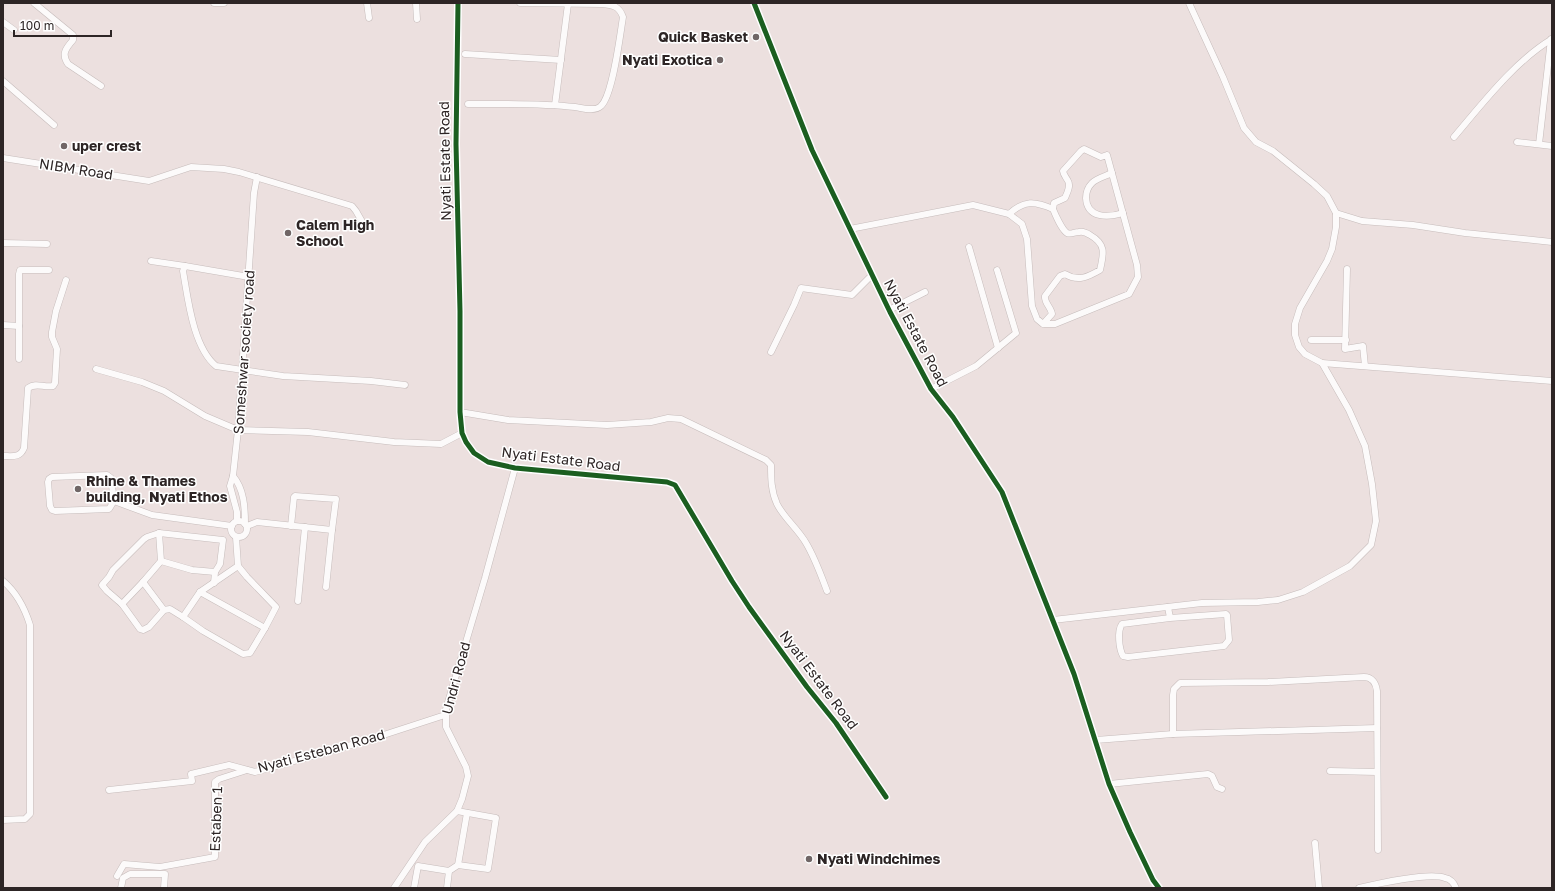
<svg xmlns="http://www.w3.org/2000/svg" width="1555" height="891" viewBox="0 0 1555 891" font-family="'Golos Text',sans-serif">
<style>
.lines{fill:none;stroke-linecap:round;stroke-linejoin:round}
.street-casing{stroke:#c6bcbb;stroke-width:7}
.street{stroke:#fcfafa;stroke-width:6}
.cycleway-casing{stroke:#fff;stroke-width:8}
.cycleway{stroke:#1b5e20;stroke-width:5}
.poi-dot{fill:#706666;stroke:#fff;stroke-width:1.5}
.labels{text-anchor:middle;stroke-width:3;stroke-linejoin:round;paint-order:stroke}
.poi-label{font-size:14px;font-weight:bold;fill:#2d2525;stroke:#fff;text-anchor:start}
.street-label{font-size:14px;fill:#2d2525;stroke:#fff}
</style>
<rect width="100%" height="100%" fill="#ece0df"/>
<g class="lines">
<defs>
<g id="street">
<path d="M34,3l39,32v5c-7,8 -12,14 -5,24l33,22"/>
<polyline points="214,3 224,3"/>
<polyline points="367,3 369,18"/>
<polyline points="416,3 417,19"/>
<polyline points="458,3 456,144 460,311 460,412 462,433 466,442 474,453 488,462 515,468 667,482 675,485 732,581 749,607 807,687 836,723 886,797"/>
<polyline points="754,3 812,150 890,312 931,389 953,417 1002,492 1074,674 1109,784 1130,832 1153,880 1159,888"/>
<polyline points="3,22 14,30"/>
<polyline points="465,54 561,60"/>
<polyline points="3,81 54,125"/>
<path d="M468,104c35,0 71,-1 107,3 7,1 20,5 26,-1 12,-11 19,-71 22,-89 -4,-11 -10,-12 -21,-13l-82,-1"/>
<polyline points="555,105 568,4"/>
<path d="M1454,137c28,-33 61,-76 98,-98"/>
<polyline points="1517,142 1552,146"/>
<polyline points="1539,144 1551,39"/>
<polyline points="3,158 149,181 191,167 224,169 239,172 352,206 356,211 364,225"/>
<path d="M1112,173c-6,3 -15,5 -20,10 -4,4 -6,9 -6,15 1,20 21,20 37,15"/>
<polyline points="1336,213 1362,221 1413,225 1465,233 1552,242"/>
<path d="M1009,214c15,-14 26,-13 44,-5"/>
<path d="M850,229l123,-24 36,9 13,10 5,15 5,67 5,13 6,5h12l74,-30 9,-17 -1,-12 -30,-110 -6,2 -17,-8 -3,2 -18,20c1,5 3,6 5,10 3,5 -1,12 -3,17l-11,5 -1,6c2,5 9,21 14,24 4,2 7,-1 12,-1 4,-1 8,1 11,3 16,9 14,18 10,35 -12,7 -22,12 -35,4l-5,2 -15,20c-1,7 6,11 7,18l-9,10"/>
<polyline points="3,243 47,244"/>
<polyline points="969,247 998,348"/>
<polyline points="151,261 185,266"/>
<polyline points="1347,269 1345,349 1363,346 1365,366"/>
<path d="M249,277l-64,-11 -2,5c5,28 10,76 33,95l67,10 88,5 34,4"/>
<polyline points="889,310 925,292"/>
<polyline points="3,325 19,326"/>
<polyline points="1311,340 1346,340"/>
<polyline points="771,352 794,305 801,288 852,295 872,275"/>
<polyline points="19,359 19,274 20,270 49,270"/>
<polyline points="1322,363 1552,381"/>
<polyline points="96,369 142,382 164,391 205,416 238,430 308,432 394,442 441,444 462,433"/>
<polyline points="931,389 976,366 1016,333 997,270"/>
<path d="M460,412l48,8 99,5 44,-3 17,-4 13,1 85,41 5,5c0,13 0,26 6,39 7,14 21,25 29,39 9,15 15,32 21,48"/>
<path d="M3,456c10,0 17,2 21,-8l4,-60c8,-6 16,0 25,-2l2,-3 2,-34 -5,-12v-5l4,-21 10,-31"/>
<polygon points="107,475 111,478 114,501 109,509 55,511 52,510 50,506 48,482 49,479 52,477"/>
<path d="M233,476c11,13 12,31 12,48"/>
<polyline points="114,501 152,515 232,526"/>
<circle cx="239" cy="529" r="8"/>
<polyline points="237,521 237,512 230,486 233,476 238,430 254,193 257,177"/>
<polyline points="247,526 257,522 332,530 326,587"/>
<polyline points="291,526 294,497 295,496 336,499 332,530"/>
<polyline points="161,561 192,570 215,572 214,583"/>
<polyline points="238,566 200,592 183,617 203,631 243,654 250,653 265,628"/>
<path d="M3,581c13,11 22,28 27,44v189l-5,5 -22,1"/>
<polyline points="143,582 164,610"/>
<polyline points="200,592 265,628 276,607 247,577 238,566 236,537"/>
<polyline points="298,601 305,527"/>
<polyline points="122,604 143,582 161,561 159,533"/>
<path d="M1168,607l2,11 56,-4 1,1 2,25 -5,6 -96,11 -5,-1c-4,-7 -6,-25 -1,-32l48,-6"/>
<polyline points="183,617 170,609 164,610 149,627 143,630 140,629 122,604 107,591 102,585 109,577 113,570 144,539 147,537 159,533 223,540 220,564 215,572"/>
<polyline points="1053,620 1202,603 1258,602 1278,600 1303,592 1350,566 1371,545 1376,521 1372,484 1365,446 1349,410 1322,363 1305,354 1299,347 1295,335 1295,324 1300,308 1327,261 1332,249 1336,227 1336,213 1327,196 1314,184 1273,151 1256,142 1244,128 1223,77 1189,3"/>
<path d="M1173,734v-39l1,-6 6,-6 88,-1 96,-5c8,0 12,6 13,14l1,159"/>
<polyline points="1096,740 1173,734 1377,728"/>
<polyline points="1330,771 1377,772"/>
<polyline points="1109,784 1208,774 1212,776 1217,787 1222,789"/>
<polyline points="109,790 192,781 191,774 229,765 255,772 362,742 445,715"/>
<polyline points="1315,843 1319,888"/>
<polyline points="458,865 467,813"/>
<polyline points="117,876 124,864 160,867 215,857 215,782 219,779 247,770"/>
<polyline points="121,888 123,878 130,874 165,874 164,888"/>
<polyline points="394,888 425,842 457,811 462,799 468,776 466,767 446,727 446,709 485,578 515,468"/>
<polyline points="414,888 418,866 449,871 458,865 488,869 496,818 457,811"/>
<polyline points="447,888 449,871"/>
<path d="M1359,888c17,-4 71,-16 86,-10 6,1 9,5 11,10"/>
</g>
</defs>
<use href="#street" class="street-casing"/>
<use href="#street" class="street"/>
<defs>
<g id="cycleway">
<polyline points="458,3 456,144 460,311 460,412 462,433 466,442 474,453 488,462 515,468 667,482 675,485 732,581 749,607 807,687 836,723 886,797"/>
<polyline points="754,3 812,150 890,312 931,389 953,417 1002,492 1074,674 1109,784 1130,832 1153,880 1159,888"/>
</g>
</defs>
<use href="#cycleway" class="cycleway-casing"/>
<use href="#cycleway" class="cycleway"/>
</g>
<g class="poi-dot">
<circle cx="756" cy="37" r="4"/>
<circle cx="720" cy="60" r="4"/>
<circle cx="64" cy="146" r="4"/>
<circle cx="288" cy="233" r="4"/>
<circle cx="78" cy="489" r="4"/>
<circle cx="809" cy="859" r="4"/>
</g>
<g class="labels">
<g class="poi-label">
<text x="748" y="42" text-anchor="end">Quick Basket</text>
<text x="712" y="65" text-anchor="end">Nyati Exotica</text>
<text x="72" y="151">uper crest</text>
<text x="296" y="230">Calem High<tspan x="296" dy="16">School</tspan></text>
<text x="86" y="486">Rhine &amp; Thames<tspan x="86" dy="16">building, Nyati Ethos</tspan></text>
<text x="817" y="864">Nyati Windchimes</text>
</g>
<g class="street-label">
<text transform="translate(445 161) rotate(-91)" y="5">Nyati Estate Road</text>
<text transform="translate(76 169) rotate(9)" y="5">NIBM Road</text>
<text transform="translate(916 333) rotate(62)" y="5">Nyati Estate Road</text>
<text transform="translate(244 352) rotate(-86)" y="5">Someshwar society road</text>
<text transform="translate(561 459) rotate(7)" y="5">Nyati Estate Road</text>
<text transform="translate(456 678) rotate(-75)" y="5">Undri Road</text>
<text transform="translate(819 680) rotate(53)" y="5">Nyati Estate Road</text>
<text transform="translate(321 751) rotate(-15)" y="5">Nyati Esteban Road</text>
<text transform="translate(216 819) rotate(-88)" y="5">Estaben 1</text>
</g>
</g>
<rect width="1555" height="891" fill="none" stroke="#2d2525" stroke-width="8"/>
<path d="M14 30v6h97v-6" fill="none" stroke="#2d2525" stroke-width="2"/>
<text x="20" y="30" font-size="12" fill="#2d2525" stroke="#ffffff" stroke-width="3" paint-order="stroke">100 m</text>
</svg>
